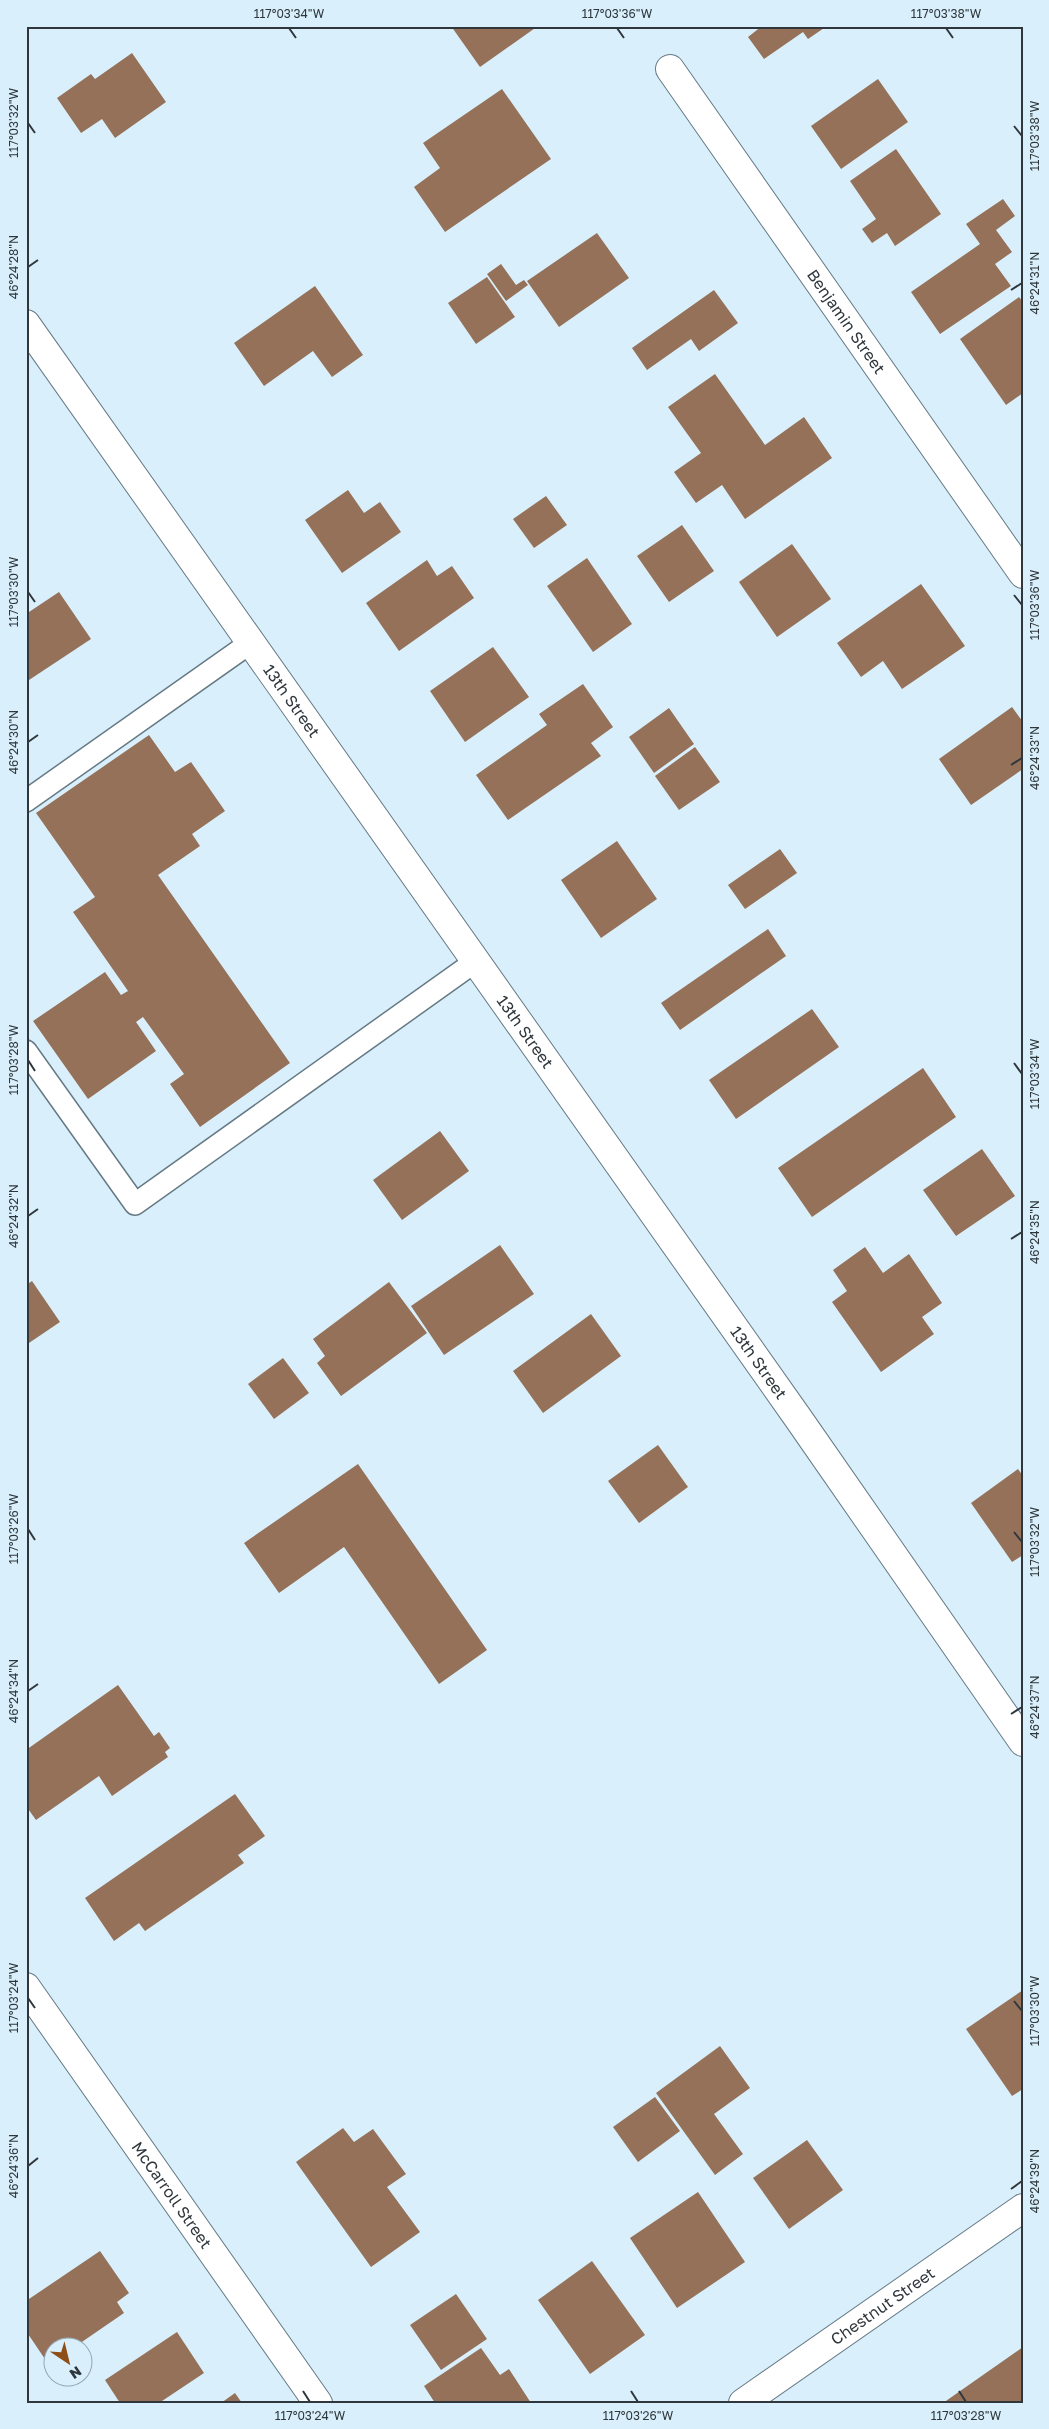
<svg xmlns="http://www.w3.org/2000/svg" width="1049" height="2429" viewBox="0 0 1049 2429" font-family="'Golos Text',sans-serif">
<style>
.building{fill:#947158}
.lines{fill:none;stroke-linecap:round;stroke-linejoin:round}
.lane-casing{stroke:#667a85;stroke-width:24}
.street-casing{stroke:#667a85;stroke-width:30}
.secondary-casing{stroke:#667a85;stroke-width:30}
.lane{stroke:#fff;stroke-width:21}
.street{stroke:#fff;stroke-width:28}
.secondary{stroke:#fff;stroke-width:28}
.ticks{fill:none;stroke:#2f373c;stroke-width:2}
.labels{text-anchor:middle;stroke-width:5;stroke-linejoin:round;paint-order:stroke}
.street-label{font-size:16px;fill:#2f373c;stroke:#d9f0fc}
.neatline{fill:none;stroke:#2f373c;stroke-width:2}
.ticks-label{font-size:12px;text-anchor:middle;fill:#2f373c}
</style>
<rect width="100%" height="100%" fill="#d9f0fc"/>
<g class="building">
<polygon points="451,26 538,26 480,67"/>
<polygon points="762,26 827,26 808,39 803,32 764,59 748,37"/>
<polygon points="132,53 166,102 115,138 102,119 81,133 57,98 91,74 95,79"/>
<polygon points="878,79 908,122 841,169 811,126"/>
<polygon points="502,89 551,159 445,232 414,187 440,168 423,143"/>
<polygon points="896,149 941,214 895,246 887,233 872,243 862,229 876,219 850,181"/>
<polygon points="1003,199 1015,216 996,230 1012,252 995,264 1011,286 940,334 911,292 980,244 966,224"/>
<polygon points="597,233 629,278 559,327 527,281"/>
<polygon points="501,264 516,285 524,280 528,285 506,301 487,274"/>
<polygon points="487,277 515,317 476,344 448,303"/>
<polygon points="315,286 363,355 332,377 313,351 264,386 234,343"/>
<polygon points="714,290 738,323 699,351 691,339 647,370 632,348"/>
<polygon points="1019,297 1023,302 1023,393 1006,405 960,339"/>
<polygon points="715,374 765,445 804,417 832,458 745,519 722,485 696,503 674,472 701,453 668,407"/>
<polygon points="348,490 364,513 380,502 401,532 342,573 305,520"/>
<polygon points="546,496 567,525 534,548 513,519"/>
<polygon points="682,525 714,571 669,602 637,556"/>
<polygon points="792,544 831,599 777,637 739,582"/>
<polygon points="587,558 632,624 593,652 547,586"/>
<polygon points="427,560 437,576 452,566 474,598 399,651 366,603"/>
<polygon points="921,584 965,646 902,689 883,661 861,677 837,643"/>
<polygon points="59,592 91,639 26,682 26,614"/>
<polygon points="493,647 529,697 465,742 430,691"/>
<polygon points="583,684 613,727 591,743 601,756 508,820 476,775 547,725 539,714"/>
<polygon points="1012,707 1023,722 1023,769 971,805 939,759"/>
<polygon points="669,708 694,744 654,773 629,737"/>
<polygon points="149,735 175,772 191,762 225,811 192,834 200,846 158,875 290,1063 200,1127 170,1084 184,1074 143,1017 136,1022 156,1051 88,1099 33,1021 105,972 121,995 128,991 73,912 95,897 36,813"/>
<polygon points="695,747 720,782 679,810 655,776"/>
<polygon points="617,841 657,899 601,938 561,880"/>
<polygon points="780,849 797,873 745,909 728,885"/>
<polygon points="768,929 786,956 680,1030 661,1003"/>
<polygon points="812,1009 839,1047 736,1119 709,1080"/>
<polygon points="923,1068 956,1117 812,1217 778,1168"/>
<polygon points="440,1131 469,1171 402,1220 373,1180"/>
<polygon points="982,1149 1015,1196 956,1236 923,1190"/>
<polygon points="500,1245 534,1294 444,1355 411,1306"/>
<polygon points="865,1247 883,1273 909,1254 942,1303 922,1317 934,1334 881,1372 832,1302 847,1291 833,1270"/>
<polygon points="32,1281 60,1322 26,1345 26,1285"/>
<polygon points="389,1282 427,1333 341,1396 317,1363 325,1356 313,1339"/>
<polygon points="591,1314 621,1356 543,1413 513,1371"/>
<polygon points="283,1358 309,1393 274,1419 248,1384"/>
<polygon points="658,1445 688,1487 639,1523 608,1481"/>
<polygon points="358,1464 487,1650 439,1684 344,1547 279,1593 244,1543"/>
<polygon points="1018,1469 1023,1476 1023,1555 1012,1562 971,1503"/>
<polygon points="118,1685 154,1736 159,1732 170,1748 165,1752 168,1757 112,1796 99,1776 36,1820 26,1806 26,1750"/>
<polygon points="235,1794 265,1836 238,1855 244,1863 145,1931 139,1923 114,1941 85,1898"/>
<polygon points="1023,1990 1023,2089 1012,2096 966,2029"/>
<polygon points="720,2046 750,2088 714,2114 743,2154 715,2175 656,2093"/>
<polygon points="655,2097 680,2131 638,2162 613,2127"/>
<polygon points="343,2128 354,2142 373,2129 406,2174 387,2187 420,2232 371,2267 296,2162"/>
<polygon points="807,2140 843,2190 789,2229 753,2178"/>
<polygon points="698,2192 745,2262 677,2308 630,2238"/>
<polygon points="100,2251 129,2293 117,2302 124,2313 76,2346 52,2346 52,2362 49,2365 26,2331 26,2301"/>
<polygon points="592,2261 645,2335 590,2374 538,2300"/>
<polygon points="456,2294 487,2339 441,2370 410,2325"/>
<polygon points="177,2332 204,2373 159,2403 120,2403 105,2380"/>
<polygon points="1023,2347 1023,2403 943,2403"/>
<polygon points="481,2348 500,2375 509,2369 531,2403 435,2403 424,2386"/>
<polygon points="235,2393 242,2403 221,2403"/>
</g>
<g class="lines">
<defs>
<g id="lane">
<polyline points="26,801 250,643"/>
<polyline points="26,1051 135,1204 476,961"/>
</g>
<g id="street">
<path id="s1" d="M670,69l353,505"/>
<path id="s2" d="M26,1987l292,416"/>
</g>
<g id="secondary">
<path id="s3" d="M26,324l772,1094 225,324"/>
<path id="s4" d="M743,2403l280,-195"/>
</g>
</defs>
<use href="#lane" class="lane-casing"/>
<use href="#street" class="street-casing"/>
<use href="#secondary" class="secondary-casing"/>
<use href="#lane" class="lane"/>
<use href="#street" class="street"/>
<use href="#secondary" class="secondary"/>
</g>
<path class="ticks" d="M289,28l7,10M617,28l7,10M946,28l7,10M28,123l7,10M1014,126l8,10M28,267l10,-7M1011,290l11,-7M28,592l7,10M1014,595l8,10M28,742l10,-7M1011,765l11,-7M28,1060l7,11M1014,1063l8,11M28,1216l10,-7M1011,1239l11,-7M28,1529l7,11M1014,1532l8,10M28,1691l10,-7M1011,1714l11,-7M28,1998l7,10M1014,2001l8,10M28,2166l10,-8M1011,2189l11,-8M303,2391l7,11M631,2391l7,11M959,2391l7,11"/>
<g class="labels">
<g class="street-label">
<text dy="6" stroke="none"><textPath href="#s1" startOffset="308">Benjamin Street</textPath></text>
<text dy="6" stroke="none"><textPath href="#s3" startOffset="461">13th Street</textPath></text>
<text dy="6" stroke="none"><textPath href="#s3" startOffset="866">13th Street</textPath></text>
<text dy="6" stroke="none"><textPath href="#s3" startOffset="1271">13th Street</textPath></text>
<text dy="6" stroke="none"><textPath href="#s2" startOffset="254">McCarroll Street</textPath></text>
<text dy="6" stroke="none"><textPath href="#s4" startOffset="170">Chestnut Street</textPath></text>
</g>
</g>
<rect width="1049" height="2429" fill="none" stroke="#d9f0fc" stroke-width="55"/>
<g transform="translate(68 2362) rotate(145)"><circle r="24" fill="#d9f0fc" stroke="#95a6af"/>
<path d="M0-4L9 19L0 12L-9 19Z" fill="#8f4f18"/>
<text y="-8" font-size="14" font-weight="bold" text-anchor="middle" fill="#2f373c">N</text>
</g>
<rect x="28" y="28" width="994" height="2374" class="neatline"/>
<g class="ticks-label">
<text x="289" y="18">117°03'34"W</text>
<text x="617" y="18">117°03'36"W</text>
<text x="946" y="18">117°03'38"W</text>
<text transform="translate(14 123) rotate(-90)" y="4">117°03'32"W</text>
<text transform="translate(1035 136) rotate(-90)" y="4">117°03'38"W</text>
<text transform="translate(14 267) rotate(-90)" y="4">46°24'28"N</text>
<text transform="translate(1035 283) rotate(-90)" y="4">46°24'31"N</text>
<text transform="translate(14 592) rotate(-90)" y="4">117°03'30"W</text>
<text transform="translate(1035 605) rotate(-90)" y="4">117°03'36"W</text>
<text transform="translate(14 742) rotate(-90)" y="4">46°24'30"N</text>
<text transform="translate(1035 758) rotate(-90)" y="4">46°24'33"N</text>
<text transform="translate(14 1060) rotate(-90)" y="4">117°03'28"W</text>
<text transform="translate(1035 1074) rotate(-90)" y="4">117°03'34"W</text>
<text transform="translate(14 1216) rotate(-90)" y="4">46°24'32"N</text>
<text transform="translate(1035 1232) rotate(-90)" y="4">46°24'35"N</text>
<text transform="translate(14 1529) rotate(-90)" y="4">117°03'26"W</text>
<text transform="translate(1035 1542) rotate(-90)" y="4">117°03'32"W</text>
<text transform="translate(14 1691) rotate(-90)" y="4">46°24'34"N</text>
<text transform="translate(1035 1707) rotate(-90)" y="4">46°24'37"N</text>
<text transform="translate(14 1998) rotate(-90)" y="4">117°03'24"W</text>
<text transform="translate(1035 2011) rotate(-90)" y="4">117°03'30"W</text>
<text transform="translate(14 2166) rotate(-90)" y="4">46°24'36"N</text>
<text transform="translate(1035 2181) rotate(-90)" y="4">46°24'39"N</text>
<text x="310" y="2420">117°03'24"W</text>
<text x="638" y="2420">117°03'26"W</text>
<text x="966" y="2420">117°03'28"W</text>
</g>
</svg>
